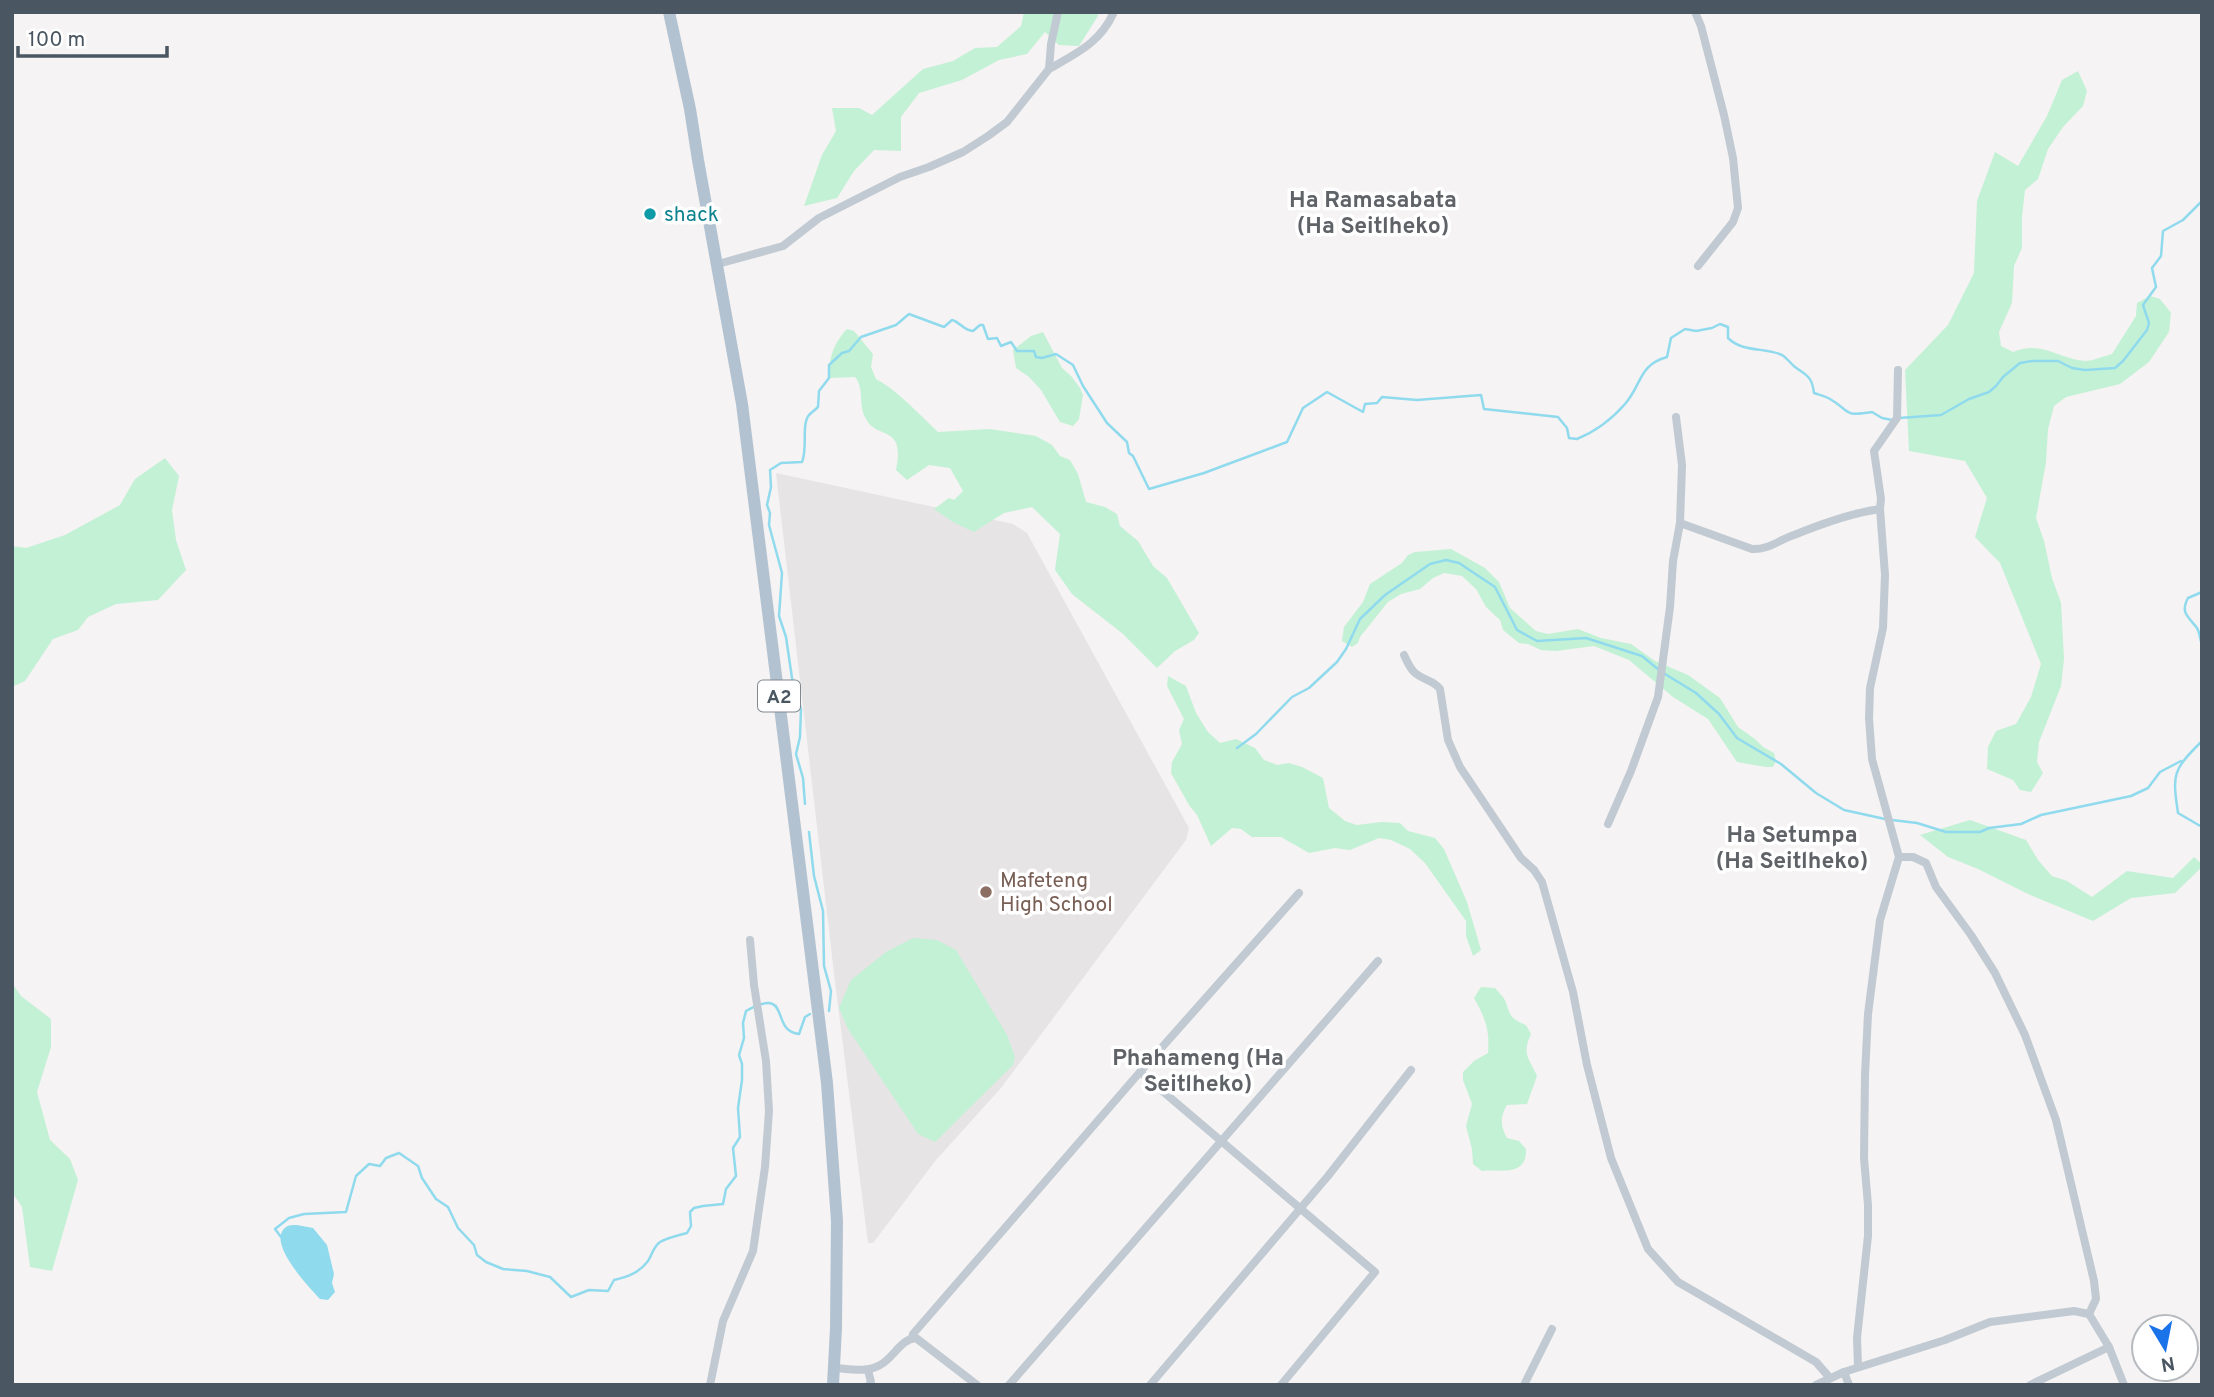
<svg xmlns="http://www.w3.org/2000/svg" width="2214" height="1397" viewBox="0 0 2214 1397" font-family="Overpass,sans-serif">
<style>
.education{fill:#e6e4e5}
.green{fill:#c3f1d5}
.water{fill:#90daee}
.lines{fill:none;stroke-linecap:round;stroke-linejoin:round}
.stream{stroke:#90daee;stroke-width:2.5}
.minor{stroke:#c1cad2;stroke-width:8}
.primary{stroke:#b3c2d1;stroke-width:12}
.culture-dot{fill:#0f9aa8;stroke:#fff;stroke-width:2.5}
.education-dot{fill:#8d6e63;stroke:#fff;stroke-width:2.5}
.labels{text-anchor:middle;stroke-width:7;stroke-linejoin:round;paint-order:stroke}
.shield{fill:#fff;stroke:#808990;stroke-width:2}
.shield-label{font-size:19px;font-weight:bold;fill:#4a5661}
.culture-label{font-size:21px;fill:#0d838f;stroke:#fff;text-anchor:start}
.education-label{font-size:21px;fill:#785e54;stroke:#fff;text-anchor:start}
.neighbourhood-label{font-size:23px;font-weight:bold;fill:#5f6368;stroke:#fff}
</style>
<rect width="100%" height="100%" fill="#f5f3f3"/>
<polygon class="education" points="776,473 1013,524 1027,533 1189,828 1186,840 1001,1088 936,1160 873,1243 868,1243 835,982"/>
<g class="green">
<polygon points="1024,12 1098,12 1098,16 1079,46 1059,45 1045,32 1027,54 999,60 962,80 919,93 901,117 901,151 874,150 854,171 837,198 804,206 822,155 836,131 832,108 859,108 872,115 923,69 953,61 975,48 997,47 1021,26"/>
<path d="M2078,71l9,20 -4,15 -20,21 -15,22 -10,30 -13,11 -3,27v31l-8,18 -2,37 -13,29 2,14 12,6c29,-12 45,7 72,9 8,0 19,-5 27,-7l24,-38 1,-13 13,-7 10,3 11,14 -2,19 -20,30 -29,22 -54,13 -12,9 -6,23 -2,33 -10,56 8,23 8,37 9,25 3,56 -3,27 -22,56 -2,20 6,11 -12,19 -11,-2 -7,-10 -26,-11 1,-22 8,-16 20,-7 15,-27 10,-33 -41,-101 -25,-26 12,-39 -22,-37 -56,-10 -4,-81 43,-45 26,-52 3,-72 18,-49 23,14 29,-50 15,-36z"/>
<path d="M847,329l7,2 19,23 -2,13 5,12c21,11 44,36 62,53l52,-3 46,7 16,9 8,11 10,4 8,14 8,28 19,5 12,7 3,12 18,15 15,25 14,12 32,55 -5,7 -19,11 -18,17 -34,-34 -51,-40 -17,-24 5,-36 -28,-27 -28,6 -30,19 -21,-10 -19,-13 15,-11 5,2 9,-9 -13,-23 -21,-3 -22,15 -11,-10c10,-49 -21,-27 -32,-55 -5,-13 0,-27 -9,-38l-26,1c0,-20 4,-34 18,-49z"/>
<polygon points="1043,332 1062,368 1071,376 1080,388 1083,395 1079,419 1073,426 1060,422 1041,390 1029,377 1016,368 1013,350 1031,336"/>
<polygon points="165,458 179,476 172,510 176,540 186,570 158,600 116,604 88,617 78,630 53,639 25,681 12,687 12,546 26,548 65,535 120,505 135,479"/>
<polygon points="1451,549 1485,568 1499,582 1510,608 1536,631 1548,634 1578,629 1601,638 1631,644 1655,661 1688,675 1720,698 1738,727 1755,739 1763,747 1774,753 1776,761 1773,767 1766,767 1737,762 1708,719 1673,697 1629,660 1594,646 1556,651 1541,650 1528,644 1519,643 1503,630 1500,620 1486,607 1476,589 1462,576 1444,573 1433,578 1420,589 1401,594 1388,602 1360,637 1358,643 1352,647 1342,641 1344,627 1363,602 1370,584 1402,563 1408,555 1415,552"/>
<polygon points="1168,676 1186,686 1196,713 1208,732 1220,743 1236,739 1255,748 1264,760 1277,765 1289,763 1302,767 1323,778 1329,808 1345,821 1357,825 1381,822 1400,823 1408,831 1435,838 1444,849 1467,902 1481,950 1473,956 1466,936 1466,921 1425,863 1410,849 1391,840 1379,838 1350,850 1335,848 1309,853 1281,837 1252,837 1241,829 1232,828 1211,846 1197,815 1189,805 1171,773 1172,762 1182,744 1179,730 1184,719 1167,686"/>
<polygon points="1970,820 2026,840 2038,860 2052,876 2067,881 2092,897 2127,871 2173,878 2194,857 2202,864 2202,867 2175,893 2131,898 2093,921 2028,894 1978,869 1948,857 1920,835"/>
<polygon points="913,938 937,940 956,950 1007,1035 1015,1057 1013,1065 935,1142 918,1134 848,1029 839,1008 851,980 886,952"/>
<polygon points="12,983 21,996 51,1019 51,1047 37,1092 50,1140 70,1159 78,1180 52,1271 30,1267 22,1207 12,1192"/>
<path d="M1481,987l14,1c4,5 10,10 11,15 5,15 6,16 20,22l5,9c-10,21 -1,25 6,42l-10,28 -20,1c-7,12 -7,20 0,33l12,3 7,8c1,28 -25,20 -44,22l-9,-7 -1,-15 -6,-23 6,-22 -9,-24v-8l11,-11 14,-8c2,-24 -3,-35 -14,-55z"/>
</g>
<path class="water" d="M297,1225l16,3 14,17 7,29 -2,9 3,9 -7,8 -8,-1c-10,-11 -55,-57 -34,-72 3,-2 7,-2 11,-2z"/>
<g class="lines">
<g class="stream">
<polyline points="1899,418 1941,415 1969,399 1989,392 1996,386 2003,377 2020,363 2032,361 2058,361 2072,368 2085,370 2115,368 2123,361 2147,330 2149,323 2143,305 2156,287 2152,268 2161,256 2163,231 2183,220 2202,201"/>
<path d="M2202,592l-14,6c-8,15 0,18 9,30 3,5 3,12 5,17"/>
<polyline points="1665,674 1696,693 1719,714 1737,738 1781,764 1816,793 1844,810 1885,819"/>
<path d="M2202,741c-29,29 -30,32 -24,72l24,14"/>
<polyline points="1237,748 1256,734 1292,697 1309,688 1337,662 1346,649 1360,619 1385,595 1430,564 1446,560 1459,563 1495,587 1517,630 1537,641 1586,638 1642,656 1659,670"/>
<path d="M805,804l-2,-26 -7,-24 4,-17 1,-28 -9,-31 -6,-41 -7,-21 3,-43 -13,-48 1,-12 -3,-8 4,-18 -1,-17 11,-7 21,-1c6,-14 -1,-37 7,-47 3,-3 6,-5 9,-8l1,-16 10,-13v-13l13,-12 7,-2 12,-14 35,-12 13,-11 35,13 8,-7c8,2 12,11 21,11l7,-6h3l5,14 9,-1 4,8 10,-4 6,9h17l2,6 6,1 14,-4 17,11 10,21 24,37 20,19 2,11 4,3 16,33 55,-16 83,-31 16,-34 24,-16 36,20 2,-8 12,-1 5,-6 35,3 64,-5 3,14 74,8 9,11 2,10 8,1c17,-7 35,-20 48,-35 17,-19 13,-39 42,-47l4,-19 14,-9 11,2 16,-3 8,-4 8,3v11c15,15 37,9 54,17 5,3 8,8 13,12 11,8 17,9 19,26 5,2 11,3 16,6 21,12 12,18 42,13l10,6 10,2"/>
<polyline points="1892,820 1917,823 1946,832 1980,832 1989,828 2021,824 2041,815 2131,796 2148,788 2160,772 2181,761"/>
<polyline points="809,832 814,876 823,911 824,966 831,991 829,1011"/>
<path d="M281,1237l-6,-8 14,-11 15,-4 42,-2 10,-36 13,-12 11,2 6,-8 13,-5 19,13 4,12 14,21 12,8 10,21 16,17 3,10 9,7 17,7 24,2 23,6 21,20 18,-7 19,1 6,-11c13,-3 25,-7 34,-19 4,-6 5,-14 12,-19 7,-4 19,-7 27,-9l4,-7 -1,-14 4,-4 9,-2 20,-2 3,-15 10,-13 -3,-28 7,-11 -2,-29 4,-28v-16l-3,-9 5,-17 -1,-15 3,-12c47,-26 23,20 53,23l6,-17 5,-3"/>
</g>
<g class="minor">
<polyline points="1695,12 1701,26 1724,115 1733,158 1738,208 1733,222 1698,266"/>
<path d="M1049,69c28,-16 51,-26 65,-57"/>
<polyline points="718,264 783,246 819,218 900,177 929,167 963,152 988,136 1007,122 1049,69 1051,44 1058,12"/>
<polyline points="1880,509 1881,499 1874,451 1897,418 1898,370"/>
<path d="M1680,523l72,26c16,1 27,-9 42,-14 27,-11 57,-22 86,-26l5,66 -2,53 -13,60 -1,30 3,41 27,98 -19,63 -12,94 -3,61 -1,83 4,47v31l-11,102 1,29"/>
<path d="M1404,655c3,6 5,12 10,17 8,8 20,8 26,17l8,51 12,27 61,91 13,12 8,12 31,110 14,73 24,93 37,91 30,33 138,80 14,16"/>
<polyline points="1608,824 1631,771 1658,697 1670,607 1673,561 1680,523 1682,465 1676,417"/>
<polyline points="1899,857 1913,857 1926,863 1936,887 1971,935 1995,973 2025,1035 2056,1120 2094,1281 2096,1299 2089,1314"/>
<polyline points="1140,1072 1375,1272 1281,1385"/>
<polyline points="912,1338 913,1334 1140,1072 1299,893"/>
<path d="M835,1368c15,1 31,5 45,-3 14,-7 20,-26 36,-27l61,47"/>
<polyline points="868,1370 871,1382 869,1385"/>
<polyline points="1844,1372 1849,1385"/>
<polyline points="710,1385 723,1321 753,1251 765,1167 769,1111 766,1061 754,985 750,940"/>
<polyline points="1009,1385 1378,961"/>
<polyline points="1150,1385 1328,1176 1411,1070"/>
<polyline points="1524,1385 1552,1329"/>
<polyline points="1816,1385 1844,1372 1945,1340 1990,1322 2074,1311 2089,1314 2109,1347 2124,1385"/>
<polyline points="2030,1385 2109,1347"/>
</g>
<polyline class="primary" points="669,12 690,109 698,160 742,404 827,1083 837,1221 836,1328 833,1385"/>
</g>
<circle class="culture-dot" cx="650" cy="214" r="7"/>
<circle class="education-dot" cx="986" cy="892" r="7"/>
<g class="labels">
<rect class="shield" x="758" y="680.5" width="42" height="31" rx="5"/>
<g class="shield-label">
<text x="779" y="703">A2</text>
</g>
<g class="culture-label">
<text x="664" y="221">shack</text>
</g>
<g class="education-label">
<text x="1000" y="887">Mafeteng<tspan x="1000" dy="24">High School</tspan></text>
</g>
<g class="neighbourhood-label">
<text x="1373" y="207">Ha Ramasabata<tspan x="1373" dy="26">(Ha Seitlheko)</tspan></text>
<text x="1792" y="842">Ha Setumpa<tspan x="1792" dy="26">(Ha Seitlheko)</tspan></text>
<text x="1198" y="1065">Phahameng (Ha<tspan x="1198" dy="26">Seitlheko)</tspan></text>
</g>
</g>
<rect width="2214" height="1397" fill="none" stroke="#4a5661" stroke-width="28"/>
<g transform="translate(2165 1348) rotate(170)"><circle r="33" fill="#ffffff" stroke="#b7bbc0" stroke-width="2"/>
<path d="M0-5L12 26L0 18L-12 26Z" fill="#1a73e8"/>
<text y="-10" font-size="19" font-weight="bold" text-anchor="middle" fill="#4a5661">N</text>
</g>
<path d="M18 46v10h149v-10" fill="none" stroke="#4a5661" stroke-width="3.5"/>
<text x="28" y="46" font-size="21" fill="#4a5661" stroke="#ffffff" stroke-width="5" paint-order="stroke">100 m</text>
</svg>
